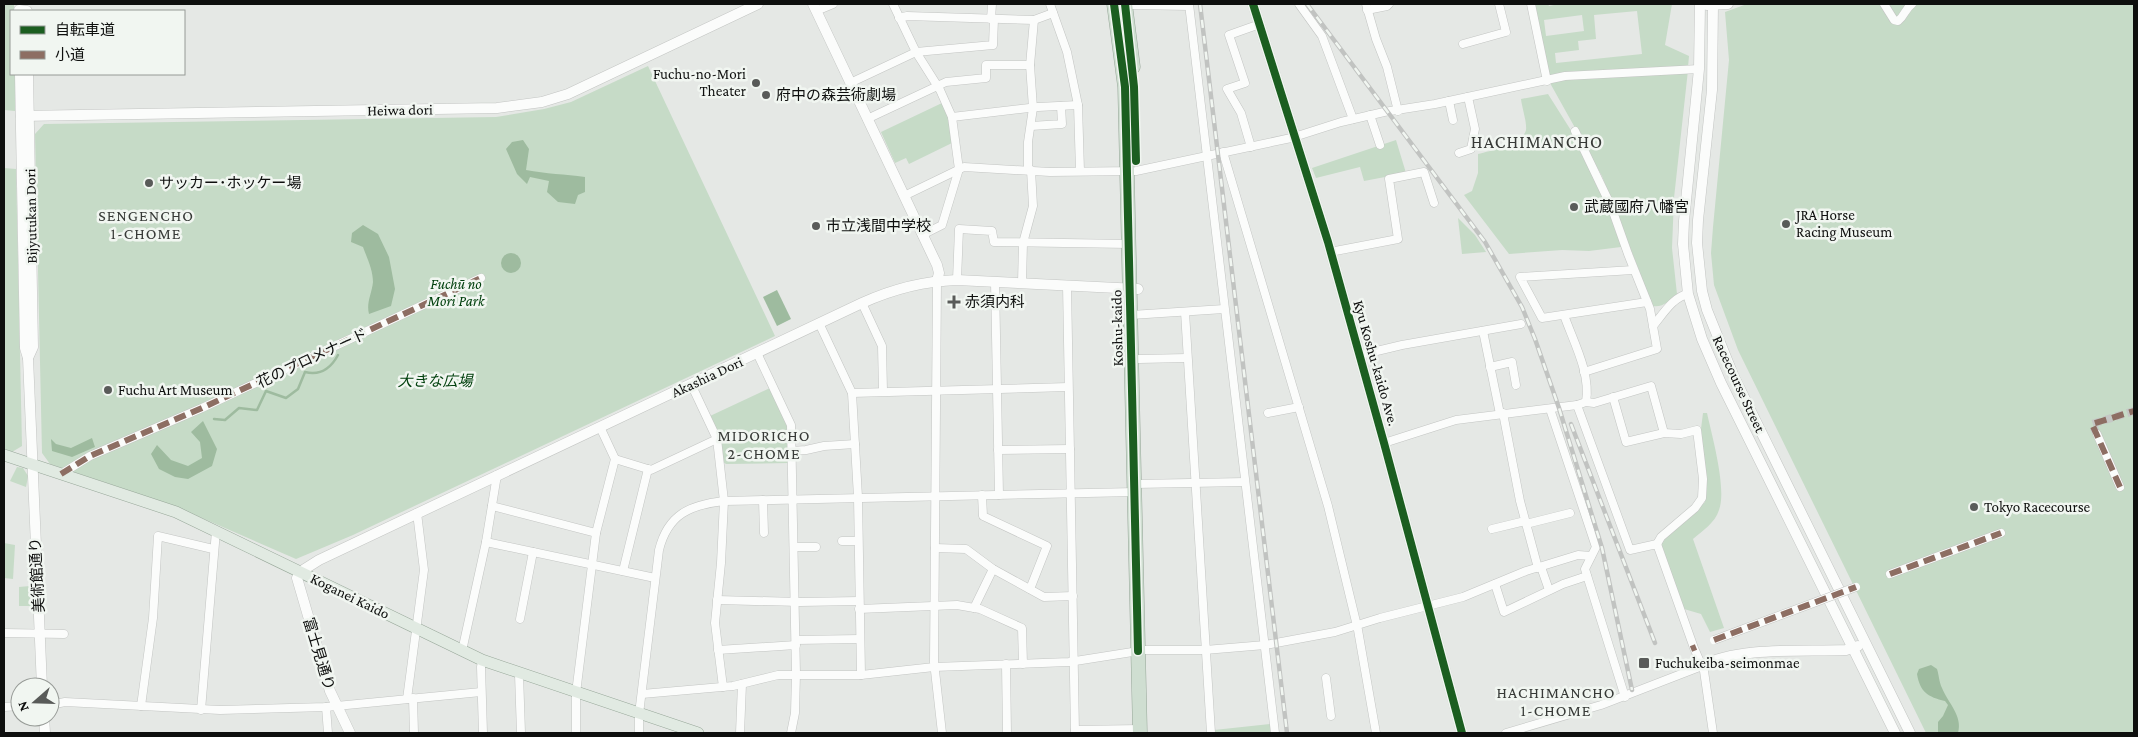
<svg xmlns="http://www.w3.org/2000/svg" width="2138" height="737" viewBox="0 0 2138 737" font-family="'Crimson Pro','Noto Sans JP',serif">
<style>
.green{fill:#c6dbc7;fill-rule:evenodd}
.water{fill:#9ebb9f}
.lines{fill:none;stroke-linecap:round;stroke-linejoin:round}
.stream{stroke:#9ebb9f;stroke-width:2.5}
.street-tunnel{stroke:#c5c7c5;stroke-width:8;stroke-dasharray:8 4;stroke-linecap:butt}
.street-casing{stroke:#c3c5c3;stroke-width:9}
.secondary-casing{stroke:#c3c5c3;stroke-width:11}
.primary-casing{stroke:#97a799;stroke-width:12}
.highway-casing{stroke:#97a799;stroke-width:15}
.street{stroke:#fbfcfb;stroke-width:8}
.secondary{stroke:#fbfcfb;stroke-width:10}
.primary{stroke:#e1eae2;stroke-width:11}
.highway{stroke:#cfded1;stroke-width:14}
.rail-casing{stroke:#c1c3c1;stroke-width:4.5}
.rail{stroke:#f1f6f1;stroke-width:2.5;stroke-dasharray:8;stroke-linecap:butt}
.street-bridge-casing{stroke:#c3c5c3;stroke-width:9;stroke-linecap:butt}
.street-bridge{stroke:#fbfcfb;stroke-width:8}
.quiet{stroke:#8d6e63;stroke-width:6;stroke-dasharray:12 6;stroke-linecap:butt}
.cycleway-casing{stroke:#f1f6f1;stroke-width:11}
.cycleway{stroke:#1b5e20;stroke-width:8}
.poi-dot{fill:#595b59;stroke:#f1f6f1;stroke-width:2}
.labels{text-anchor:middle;stroke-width:5;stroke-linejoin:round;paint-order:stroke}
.poi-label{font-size:15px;fill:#0e0f0e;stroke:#f1f6f1;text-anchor:start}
.street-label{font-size:15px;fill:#0e0f0e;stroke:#f1f6f1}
.park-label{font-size:15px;font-style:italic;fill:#00400d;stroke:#f1f6f1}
.neighbourhood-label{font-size:16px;letter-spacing:1px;fill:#373a37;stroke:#f1f6f1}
.quarter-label{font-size:18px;letter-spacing:1px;fill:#373a37;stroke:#f1f6f1}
</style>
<rect width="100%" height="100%" fill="#e5e8e5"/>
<g class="green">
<polygon points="4,4 14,4 14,11 11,11 11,74 15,74 15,111 4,110"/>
<path d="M1534,4h14l1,2 10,-2h113l-7,41 24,11 -1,11 -138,9zM1637,11l5,43 -86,9 -1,-10 24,-3 -1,-9 18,-2 -2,-24zM1582,15l2,16 -38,5 -2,-16z"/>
<polygon points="1747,4 2134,4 2134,733 1926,733 1738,350 1714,285 1711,253 1713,227 1729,60 1725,12"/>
<polygon points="648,66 775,336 353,535 296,559 172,505 50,464 42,453 35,134 44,124 496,117 544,109 571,102"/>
<path d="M1688,70l-14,128 -2,50 5,46c-6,6 -15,14 -24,12l-51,-130 -52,-93 17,-5z"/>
<path d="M1548,94l24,38 24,47 26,62 -1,6 -32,4 -27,-1 -53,4 -45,-59 8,-4 6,-18v-19c12,-3 45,-10 48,-24 1,-8 -4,-22 -5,-31z"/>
<polygon points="942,103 948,116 952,143 909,164 906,158 895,163 881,132"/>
<polygon points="1396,140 1406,173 1364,181 1360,167 1316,178 1312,168"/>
<polygon points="4,168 16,169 22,446 12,452 4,449"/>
<polygon points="1458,218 1475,235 1486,252 1462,254"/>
<polygon points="770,388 788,425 789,463 726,464 723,462 710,416"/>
<path d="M1703,413h4c5,23 20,76 12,97 -4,13 -17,21 -26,29l31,89 -14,4 -9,-18 -17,-5 -24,-65 3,-4 38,-34 4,-4 1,-10 -5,-63z"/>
<polygon points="17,467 23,468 28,476 26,487 10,481"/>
<polygon points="4,543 15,545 13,579 4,578"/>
<polygon points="30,586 31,606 19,606 19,587"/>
<polygon points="1270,724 1271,733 1214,733 1214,730"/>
</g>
<g class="water">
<path d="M523,140l6,9 -3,21c20,4 39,4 59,7v15l-7,3 -3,9 -17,-2 -11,-10 2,-11 -19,-4 -3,7 -10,-10 -11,-25 6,-7z"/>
<path d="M363,225l15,9 11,23 6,32 -4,17 -22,8c-3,-11 3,-21 4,-32 0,-12 -6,-24 -10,-35l-12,-5 1,-9z"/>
<circle cx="511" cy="263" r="10"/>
<polygon points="777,290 791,319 777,326 763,297"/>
<polygon points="203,421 217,449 212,466 188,479 175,477 159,469 151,454 157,445 171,460 188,466 202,458 200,442 191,432"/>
<polygon points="92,438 95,447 72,457 52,451 51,439 56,444 71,448"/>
<path d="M1931,665l6,4c2,6 2,13 5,19 6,15 21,28 16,45h-20v-11l5,-6 5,-11 -3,-4c-17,-4 -25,-9 -28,-27l2,-5z"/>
</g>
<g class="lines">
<path class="stream" d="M214,419l11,1 14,-12 18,2 9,-19 20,7 12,-9 7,-17c16,4 26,-4 33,-17"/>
<polyline class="street-tunnel" points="2097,434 2092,424 2134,411"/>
<defs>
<g id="street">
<polyline points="893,4 916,52 940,90 952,117 958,162 959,169 942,225 922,235"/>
<polyline points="1050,4 1067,52 1078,105 1080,171"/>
<polyline points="1189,4 1275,733"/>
<polyline points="1299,4 1322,36 1353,119"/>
<polyline points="1366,4 1376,39 1387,67 1398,111"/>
<polyline points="1531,4 1547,81"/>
<path d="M1884,4l10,16 4,1c7,-5 6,-11 14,-17"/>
<polyline points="1131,5 1189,6"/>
<polyline points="1367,10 1387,6 1389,4"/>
<polyline points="816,11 833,4"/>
<polyline points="899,18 907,16 1034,20 1053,13"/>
<polyline points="991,19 992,4"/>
<polyline points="1463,44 1506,32 1499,4"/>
<polyline points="850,83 916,52 993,45 994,19"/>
<polyline points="1449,101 1453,120"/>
<polyline points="1370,115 1380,145"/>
<polyline points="952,117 1038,107 1078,105"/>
<polyline points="867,119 946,82 986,78 986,65 1030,65"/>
<polyline points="1031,126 1062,124 1061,106"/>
<polyline points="1575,131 1611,206 1628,254 1650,309 1657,349 1584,372"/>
<polyline points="1251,147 1241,113 1227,89 1245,83 1229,35 1260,24"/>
<polyline points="1223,152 1328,506 1358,630 1376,733"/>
<polyline points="1459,153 1471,149 1475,129 1468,97"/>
<polyline points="1028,169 1028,142 1033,108 1030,65 1034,20"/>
<polyline points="904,196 964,167 1050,172 1136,171 1291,138 1341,122 1384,112 1435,104 1565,76 1699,69"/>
<polyline points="1330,252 1398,239 1389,179 1424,172 1434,203"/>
<polyline points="1633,270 1520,277 1542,318 1647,302"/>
<polyline points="957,280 959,229 992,231 994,242 1129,244"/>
<polyline points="937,281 934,662 942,733"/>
<polyline points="995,282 999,495"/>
<polyline points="1022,283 1023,243 1033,206 1031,170"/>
<polyline points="1067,285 1075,733"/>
<polyline points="862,303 882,346 883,391"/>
<polyline points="1185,312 1211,733"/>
<polyline points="1131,315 1224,309"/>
<path d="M1564,315c9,26 27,58 22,87"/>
<polyline points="819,323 852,393 858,497 861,675"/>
<path d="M1653,326c10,-12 20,-29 35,-32"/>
<polyline points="1483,331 1500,414"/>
<polyline points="757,353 791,425 796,674 795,713 791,733"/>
<polyline points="1360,355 1402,345 1521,324"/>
<polyline points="1139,359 1187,358"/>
<polyline points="1490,367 1512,362 1516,385"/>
<polyline points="691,384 717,439 724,501 721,563 715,623 723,687"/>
<polyline points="852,393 1068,387"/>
<polyline points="1613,397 1626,442 1664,433 1681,434 1697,430 1703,479 1702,498 1695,508 1661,537 1657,544"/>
<polyline points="1577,405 1586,402 1594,403 1651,386 1664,433"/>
<polyline points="1550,409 1596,547 1585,569 1625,697"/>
<polyline points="1268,413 1299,407"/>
<polyline points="1503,413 1520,501 1538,568"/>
<polyline points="2097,434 2120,487"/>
<polyline points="1384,443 1456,420 1577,405 1630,550 1657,544 1694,648 1704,671 1713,733"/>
<polyline points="998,450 1070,449"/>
<polyline points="792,451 806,450 824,446 855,444"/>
<polyline points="615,459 651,470 717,439"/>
<polyline points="61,474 90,456 202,408 481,278"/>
<polyline points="1135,484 1245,482"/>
<polyline points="982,495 983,516 1047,546 1030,589"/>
<polyline points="763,500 764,533"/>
<polyline points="492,506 596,533"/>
<polyline points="1526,524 1570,513"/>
<polyline points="1492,529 1525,521"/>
<polyline points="842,541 858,541"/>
<polyline points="486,542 655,578"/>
<polyline points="794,547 816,547"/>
<polyline points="935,548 966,549 993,569 1044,597 1073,596"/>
<polyline points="1541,567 1549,590"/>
<polyline points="623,571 648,469"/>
<polyline points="1890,574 2001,533"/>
<polyline points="1495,584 1504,612 1563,584 1587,576"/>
<polyline points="717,600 800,602 859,601"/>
<polyline points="974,608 993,569"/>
<polyline points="859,609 957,605 980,609 1022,628 1023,664"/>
<polyline points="520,619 533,552"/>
<polyline points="4,633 64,634"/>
<polyline points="796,640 860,639"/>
<polyline points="718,650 796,645"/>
<polyline points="462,651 486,542 497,475"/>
<polyline points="482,660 481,667 483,733"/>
<polyline points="1006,664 1007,733"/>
<polyline points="519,674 521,733"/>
<polyline points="1326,678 1331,716"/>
<polyline points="642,694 733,686 778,675 861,675 934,667 1069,662 1145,650 1205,650 1265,645 1335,632 1380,618 1463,597 1526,571 1578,555 1591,556"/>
<polyline points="413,698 414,733"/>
<polyline points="407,699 424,570 417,513"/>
<polyline points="50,705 65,702 220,710 326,707 481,692"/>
<polyline points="141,706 153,618 158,536 213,549"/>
<polyline points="4,707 20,706"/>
<polyline points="326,707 328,733"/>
<polyline points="201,710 216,531"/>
<polyline points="1075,730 1140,729"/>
<polyline points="576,733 576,693 596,533 615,459 600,427"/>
<path d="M639,733v-19l20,-164c9,-36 31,-45 65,-49l411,-9"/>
<polyline points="740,733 742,684"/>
<polyline points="1506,733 1601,705 1702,666"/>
</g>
<g id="secondary">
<polyline points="813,4 937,265 939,273 937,281"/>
<polyline points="1253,4 1328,242 1384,443 1462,733"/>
<polyline points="1700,4 1699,69 1684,221 1683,244 1688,294 1702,339 1721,383 1895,733"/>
<polyline points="1713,4 1712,90 1698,220 1697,243 1702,291 1707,310 1734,377 1910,733"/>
<polyline points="1707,5 1728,4"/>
<polyline points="19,10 27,11"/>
<polyline points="20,74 25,348 28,358 42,687"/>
<polyline points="28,74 33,347 28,358"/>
<polyline points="21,116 497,108 542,102 568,94 758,4"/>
<path d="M1702,666c37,-20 102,-14 144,-16l12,-4"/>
<polyline points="44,717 45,733"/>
<path d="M350,733l-20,-42 -33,-113 3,-6 19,-12 543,-257c31,-14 60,-22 95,-23l181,9"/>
</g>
<polyline id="primary" points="4,455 176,512 482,660 698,733"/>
<g id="highway">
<polyline points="1114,4 1125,87 1140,733"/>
<polyline points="1125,4 1133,67"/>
</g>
</defs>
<use href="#street" class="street-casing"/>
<use href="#secondary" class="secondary-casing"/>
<use href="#primary" class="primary-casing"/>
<use href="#highway" class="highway-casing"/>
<use href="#street" class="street"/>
<use href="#secondary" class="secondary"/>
<use href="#primary" class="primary"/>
<use href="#highway" class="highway"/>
<defs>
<g id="rail">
<polyline points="1200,4 1287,733"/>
<polyline points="1307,4 1485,242 1522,307 1535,339 1559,408 1602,548 1632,690"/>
<polyline points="1571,424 1655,643"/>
</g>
</defs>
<use href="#rail" class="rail-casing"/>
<use href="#rail" class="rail"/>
<defs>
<polyline id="street-bridge" points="1714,640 1856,587"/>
</defs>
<use href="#street-bridge" class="street-bridge-casing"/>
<use href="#street-bridge" class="street-bridge"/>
<g class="quiet">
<polyline points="61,474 90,456 202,408 481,278"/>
<polyline points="2120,487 2092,424 2134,411"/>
<polyline points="1890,574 2001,533"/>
<polyline points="1714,640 1856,587"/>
<polyline points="1691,649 1696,647"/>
</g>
<defs>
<g id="cycleway">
<polyline points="1114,4 1125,87 1138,651"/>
<polyline points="1125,4 1134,87 1136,161"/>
<polyline points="1253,4 1328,242 1384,443 1462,733"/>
</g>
</defs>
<use href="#cycleway" class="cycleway-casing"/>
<use href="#cycleway" class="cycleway"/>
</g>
<g class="poi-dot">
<circle cx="756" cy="83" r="5"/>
<circle cx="766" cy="95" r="5"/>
<circle cx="149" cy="183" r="5"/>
<circle cx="1574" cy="207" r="5"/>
<circle cx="1786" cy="224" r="5"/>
<circle cx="816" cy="226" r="5"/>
<path d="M951.5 294.5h5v5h5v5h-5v5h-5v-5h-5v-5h5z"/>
<circle cx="108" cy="390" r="5"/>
<circle cx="1974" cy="507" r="5"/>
<rect x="1638" y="657" width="12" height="12" rx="2.5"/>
</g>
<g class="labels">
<g class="poi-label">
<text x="746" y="79" text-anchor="end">Fuchu-no-Mori<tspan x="746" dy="17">Theater</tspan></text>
<text x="776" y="100">府中の森芸術劇場</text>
<text x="159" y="188">サッカー･ホッケー場</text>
<text x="1584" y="212">武蔵國府八幡宮</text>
<text x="1796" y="220">JRA Horse<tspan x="1796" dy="17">Racing Museum</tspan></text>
<text x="826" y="231">市立浅間中学校</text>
<text x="965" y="307">赤須内科</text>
<text x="118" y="395">Fuchu Art Museum</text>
<text x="1984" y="512">Tokyo Racecourse</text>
<text x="1655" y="668">Fuchukeiba-seimonmae</text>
</g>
<g class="street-label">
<text transform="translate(400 110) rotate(-1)" y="5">Heiwa dori</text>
<text transform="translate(31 216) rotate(-91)" y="5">Bijyutukan Dori</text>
<text transform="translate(1117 328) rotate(-91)" y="5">Koshu-kaido</text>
<text transform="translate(312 358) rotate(-25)" y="5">花のプロメナード</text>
<text transform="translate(1376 363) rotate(74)" y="5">Kyu Koshu-kaido Ave.</text>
<text transform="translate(707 377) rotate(-25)" y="5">Akashia Dori</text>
<text transform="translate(1739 384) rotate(65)" y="5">Racecourse Street</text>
<text transform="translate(37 575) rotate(-93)" y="5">美術館通り</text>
<text transform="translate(350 596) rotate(26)" y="5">Koganei Kaido</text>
<text transform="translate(319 654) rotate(73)" y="5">富士見通り</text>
</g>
<g class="park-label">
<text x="456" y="289">Fuchū no<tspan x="456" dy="17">Mori Park</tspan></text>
<text x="435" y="386">大きな広場</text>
</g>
<g class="neighbourhood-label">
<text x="146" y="221">SENGENCHO<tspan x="146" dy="18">1-CHOME</tspan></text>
<text x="764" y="441">MIDORICHO<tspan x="764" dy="18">2-CHOME</tspan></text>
<text x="1556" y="698">HACHIMANCHO<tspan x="1556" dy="18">1-CHOME</tspan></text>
</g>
<g class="quarter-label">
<text x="1537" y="148">HACHIMANCHO</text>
</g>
</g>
<rect width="2138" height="737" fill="none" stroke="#0e0f0e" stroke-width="10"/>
<rect x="10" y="10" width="175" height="65" fill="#f1f6f1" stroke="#969a96"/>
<rect x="20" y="26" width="25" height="8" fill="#1b5e20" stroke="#969a96"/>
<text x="55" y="35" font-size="15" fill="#0e0f0e">自転車道</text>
<rect x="20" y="51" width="25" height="8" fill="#8d6e63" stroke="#969a96"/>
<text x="55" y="60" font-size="15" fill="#0e0f0e">小道</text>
<g transform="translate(35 702) rotate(250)"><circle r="24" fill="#f1f6f1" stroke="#969a96"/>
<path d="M0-4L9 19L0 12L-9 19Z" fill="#595b59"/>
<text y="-8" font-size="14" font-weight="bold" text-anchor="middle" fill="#0e0f0e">N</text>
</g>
</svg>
